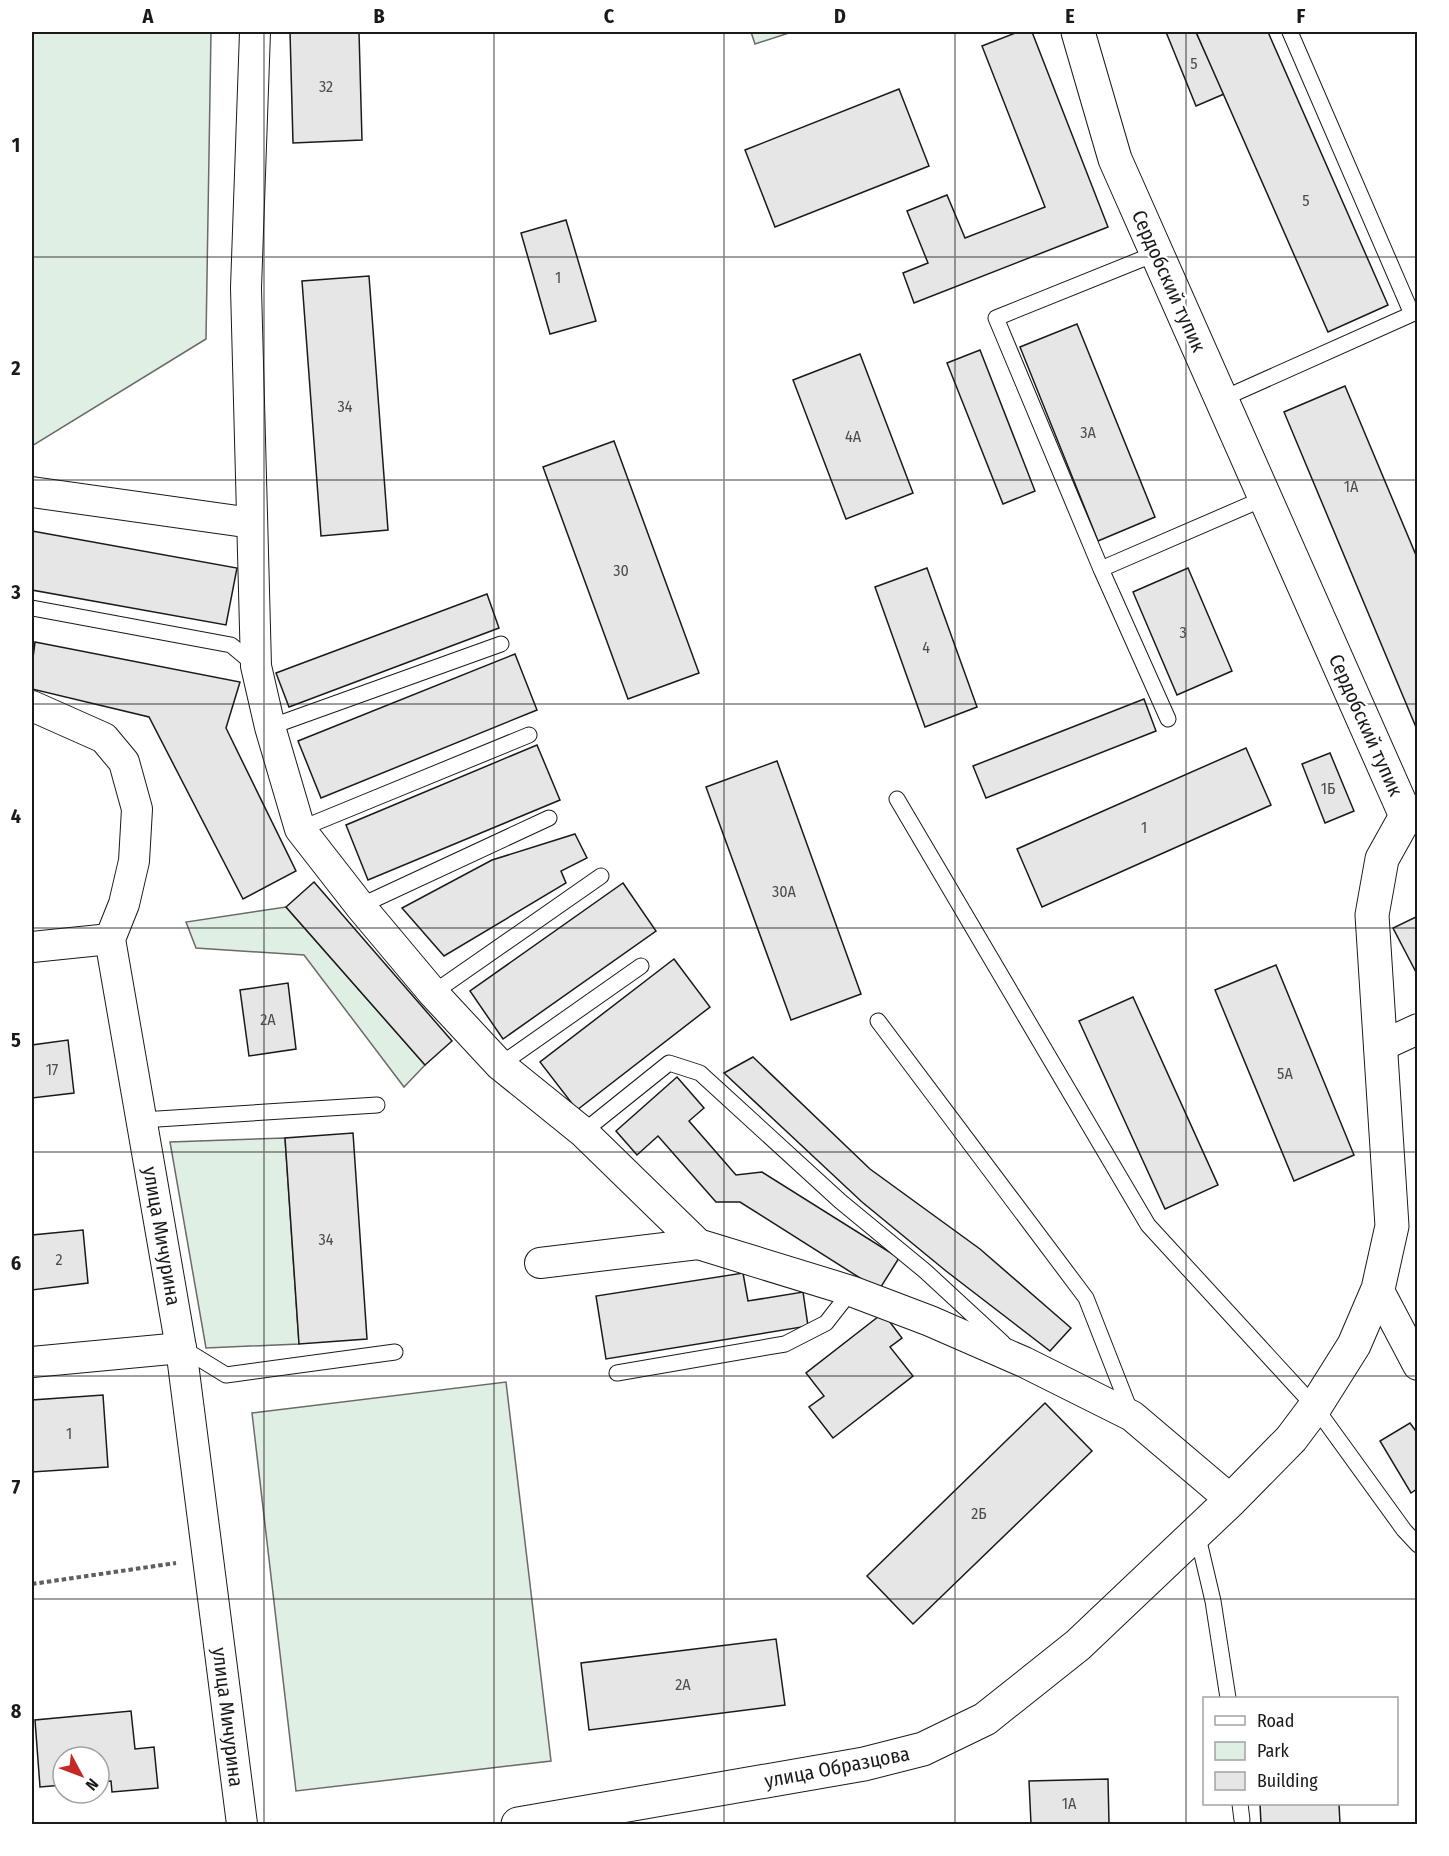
<svg xmlns="http://www.w3.org/2000/svg" width="1449" height="1856" viewBox="0 0 1449 1856" font-family="'Fira Sans Condensed',sans-serif">
<style>
.green{fill:#e0efe3;stroke:#6a6a6a;stroke-width:1.5}
.building{fill:#e6e6e6;stroke:#1a1a1a;stroke-width:1.5}
.lines{fill:none;stroke-linecap:round;stroke-linejoin:round}
.lane-casing{stroke:#1a1a1a;stroke-width:17}
.street-casing{stroke:#1a1a1a;stroke-width:32}
.secondary-casing{stroke:#1a1a1a;stroke-width:35}
.path{stroke:#5f5f5f;stroke-width:4;stroke-dasharray:4.5 3;stroke-linecap:butt}
.lane{stroke:#fff;stroke-width:15}
.street{stroke:#fff;stroke-width:30}
.secondary{stroke:#fff;stroke-width:33}
.grid{fill:none;stroke:#1a1a1a;stroke-width:1.5;stroke-opacity:0.55}
.labels{text-anchor:middle;stroke-width:4.5;stroke-linejoin:round;paint-order:stroke}
.number-label{font-size:16px;fill:#4d4d4d}
.street-label{font-size:20px;fill:#1a1a1a;stroke:#fff}
.neatline{fill:none;stroke:#1a1a1a;stroke-width:2}
.grid-label{font-size:20px;text-anchor:middle;font-weight:bold;fill:#1a1a1a}
</style>
<rect width="100%" height="100%" fill="#fff"/>
<g class="green">
<polygon points="32,32 211,32 206,339 32,446"/>
<polygon points="751,32 792,32 755,44"/>
<polygon points="286,907 425,1065 404,1087 304,955 196,948 186,922"/>
<polygon points="285,1138 299,1344 206,1348 170,1142"/>
<polygon points="506,1382 551,1761 296,1791 252,1413"/>
</g>
<g class="building">
<polygon points="290,32 359,32 362,140 293,143"/>
<polygon points="1018,32 1032,32 1108,227 914,303 903,273 928,263 907,211 947,195 965,238 1045,207 982,46"/>
<polygon points="1166,32 1196,32 1224,94 1196,106"/>
<polygon points="1196,32 1268,32 1388,305 1328,332"/>
<polygon points="899,89 929,166 775,227 745,150"/>
<polygon points="566,220 596,321 550,334 521,233"/>
<polygon points="369,276 388,530 321,536 302,281"/>
<polygon points="1077,324 1155,517 1098,541 1020,347"/>
<polygon points="980,350 1035,491 1003,504 947,363"/>
<polygon points="860,354 913,493 846,519 793,380"/>
<polygon points="1345,386 1418,560 1418,732 1284,412"/>
<polygon points="614,441 699,673 628,699 543,467"/>
<polygon points="32,531 237,568 226,625 32,590"/>
<polygon points="927,568 977,707 925,727 875,587"/>
<polygon points="1188,568 1232,671 1177,695 1133,592"/>
<polygon points="487,594 499,628 289,707 276,673"/>
<polygon points="35,642 240,682 226,728 296,871 243,899 149,717 32,689 32,666"/>
<polygon points="515,654 537,710 321,798 298,741"/>
<polygon points="1144,699 1156,731 986,798 973,766"/>
<polygon points="537,745 560,800 368,880 346,825"/>
<polygon points="1246,748 1271,805 1042,907 1017,849"/>
<polygon points="1330,753 1354,811 1325,823 1302,764"/>
<polygon points="777,761 861,994 791,1020 706,787"/>
<polygon points="575,834 587,858 561,871 566,883 444,956 402,908 492,860"/>
<polygon points="314,882 452,1041 425,1065 286,907"/>
<polygon points="623,883 656,931 503,1039 470,991"/>
<polygon points="1418,916 1418,976 1393,928"/>
<polygon points="674,959 710,1007 577,1110 540,1062"/>
<polygon points="1276,965 1354,1155 1294,1181 1215,990"/>
<polygon points="288,983 296,1049 249,1056 240,990"/>
<polygon points="1133,997 1218,1185 1165,1209 1079,1021"/>
<polygon points="68,1040 74,1093 32,1098 32,1045"/>
<polygon points="753,1057 870,1169 980,1249 1071,1328 1050,1351 946,1271 862,1202 724,1073"/>
<polygon points="677,1077 704,1108 689,1121 736,1175 762,1172 899,1258 879,1290 740,1202 716,1202 658,1136 637,1155 616,1131"/>
<polygon points="353,1133 367,1339 299,1344 285,1138"/>
<polygon points="83,1230 88,1283 32,1290 32,1235"/>
<polygon points="743,1273 748,1301 803,1292 808,1326 606,1359 596,1296"/>
<polygon points="883,1313 902,1338 890,1347 913,1376 833,1438 809,1407 824,1396 806,1373"/>
<polygon points="103,1395 108,1467 32,1472 32,1400"/>
<polygon points="1045,1403 1092,1451 913,1624 867,1576"/>
<polygon points="1410,1423 1418,1434 1418,1490 1417,1489 1411,1493 1380,1441"/>
<polygon points="776,1639 785,1705 589,1730 581,1663"/>
<polygon points="131,1711 135,1749 154,1747 158,1788 112,1792 111,1781 99,1782 99,1757 63,1757 63,1785 40,1787 35,1720"/>
<polygon points="1108,1779 1109,1824 1031,1824 1029,1781"/>
<polygon points="1260,1804 1339,1804 1340,1824 1261,1824"/>
</g>
<g class="lines">
<defs>
<g id="lane">
<polyline points="1157,253 996,318 1101,569 1265,498"/>
<polyline points="1222,399 1412,314 1290,32"/>
<polyline points="1101,569 1168,719"/>
<polyline points="32,608 231,645 255,665"/>
<polyline points="270,727 501,644"/>
<polyline points="897,799 1148,1225 1315,1407 1404,1530 1418,1545"/>
<polyline points="300,829 529,735"/>
<polyline points="360,906 549,818"/>
<polyline points="433,993 601,876"/>
<polyline points="878,1021 1086,1298 1131,1413"/>
<polyline points="500,1065 641,966"/>
<polyline points="142,1120 377,1105"/>
<polyline points="583,1132 669,1063 700,1073 840,1201 925,1271 1003,1343"/>
<polyline points="182,1348 226,1375 395,1352"/>
<polyline points="617,1373 785,1344 826,1323 851,1291"/>
<polyline points="1197,1533 1213,1601 1228,1698"/>
<polyline points="1240,1804 1242,1820"/>
</g>
<g id="street">
<polyline points="255,32 246,288 256,666 270,727 300,829 360,906 433,993 500,1065 583,1132 698,1244 851,1291 930,1321 1024,1362 1132,1416 1231,1500"/>
<polyline points="32,492 252,523"/>
<polyline points="32,706 104,738 124,762 137,809 134,861 124,904 110,939 181,1348 242,1824"/>
<polyline points="32,947 110,939"/>
<polyline points="1379,1047 1418,1029"/>
<polyline points="540,1263 698,1244"/>
<polyline points="1378,1289 1418,1365"/>
<polyline points="32,1362 181,1348"/>
</g>
<polyline id="secondary" points="518,1824 864,1764 923,1749 985,1719 1078,1645 1231,1500 1291,1439 1315,1407 1354,1345 1378,1289 1392,1226 1372,915 1382,859 1406,816 1115,159 1078,32"/>
</defs>
<use href="#lane" class="lane-casing"/>
<use href="#street" class="street-casing"/>
<use href="#secondary" class="secondary-casing"/>
<polyline class="path" points="32,1584 176,1563"/>
<use href="#lane" class="lane"/>
<use href="#street" class="street"/>
<use href="#secondary" class="secondary"/>
</g>
<path class="grid" d="M264,32v1792M494,32v1792M724,32v1792M955,32v1792M1186,32v1792M32,257h1386M32,480h1386M32,704h1386M32,928h1386M32,1152h1386M32,1376h1386M32,1599h1386"/>
<g class="labels">
<g class="number-label">
<text x="1194" y="69">5</text>
<text x="326" y="92">32</text>
<text x="1306" y="206">5</text>
<text x="558" y="283">1</text>
<text x="345" y="412">34</text>
<text x="1088" y="438">3А</text>
<text x="853" y="442">4А</text>
<text x="1351" y="492">1А</text>
<text x="621" y="576">30</text>
<text x="1183" y="638">3</text>
<text x="926" y="653">4</text>
<text x="1328" y="794">1Б</text>
<text x="1144" y="833">1</text>
<text x="784" y="897">30А</text>
<text x="268" y="1025">2А</text>
<text x="52" y="1075">17</text>
<text x="1285" y="1079">5А</text>
<text x="326" y="1245">34</text>
<text x="59" y="1265">2</text>
<text x="69" y="1439">1</text>
<text x="979" y="1519">2Б</text>
<text x="683" y="1690">2А</text>
<text x="1069" y="1809">1А</text>
</g>
<g class="street-label">
<text transform="translate(1169 281) rotate(66)" y="7">Сердобский тупик</text>
<text transform="translate(1366 725) rotate(66)" y="7">Сердобский тупик</text>
<text transform="translate(162 1236) rotate(80)" y="7">улица Мичурина</text>
<text transform="translate(228 1717) rotate(83)" y="7">улица Мичурина</text>
<text transform="translate(837 1767) rotate(-11)" y="7">улица Образцова</text>
</g>
</g>
<rect width="1449" height="1856" fill="none" stroke="#ffffff" stroke-width="66"/>
<rect x="1203" y="1697" width="195" height="108" fill="#ffffff" stroke="#a3a3a3" stroke-width="1.5"/>
<rect x="1215" y="1716" width="30" height="9" fill="#ffffff" stroke="#a3a3a3" stroke-width="1.5"/>
<text x="1257" y="1727" font-size="18" fill="#1a1a1a">Road</text>
<rect x="1215" y="1742" width="30" height="18" fill="#e0efe3" stroke="#a3a3a3" stroke-width="1.5"/>
<text x="1257" y="1757" font-size="18" fill="#1a1a1a">Park</text>
<rect x="1215" y="1772" width="30" height="18" fill="#e6e6e6" stroke="#a3a3a3" stroke-width="1.5"/>
<text x="1257" y="1787" font-size="18" fill="#1a1a1a">Building</text>
<g transform="translate(81 1775) rotate(131)"><circle r="28" fill="#ffffff" stroke="#a3a3a3" stroke-width="1.5"/>
<path d="M0-4.5L10 22L0 15L-10 22Z" fill="#c62828"/>
<text y="-9" font-size="16" font-weight="bold" text-anchor="middle" fill="#1a1a1a">N</text>
</g>
<rect x="33" y="33" width="1383" height="1790" class="neatline"/>
<g class="grid-label">
<text x="148" y="23">A</text>
<text x="379" y="23">B</text>
<text x="609" y="23">C</text>
<text x="840" y="23">D</text>
<text x="1070" y="23">E</text>
<text x="1301" y="23">F</text>
<text x="16" y="152">1</text>
<text x="16" y="375">2</text>
<text x="16" y="599">3</text>
<text x="16" y="823">4</text>
<text x="16" y="1047">5</text>
<text x="16" y="1270">6</text>
<text x="16" y="1494">7</text>
<text x="16" y="1718">8</text>
</g>
</svg>
